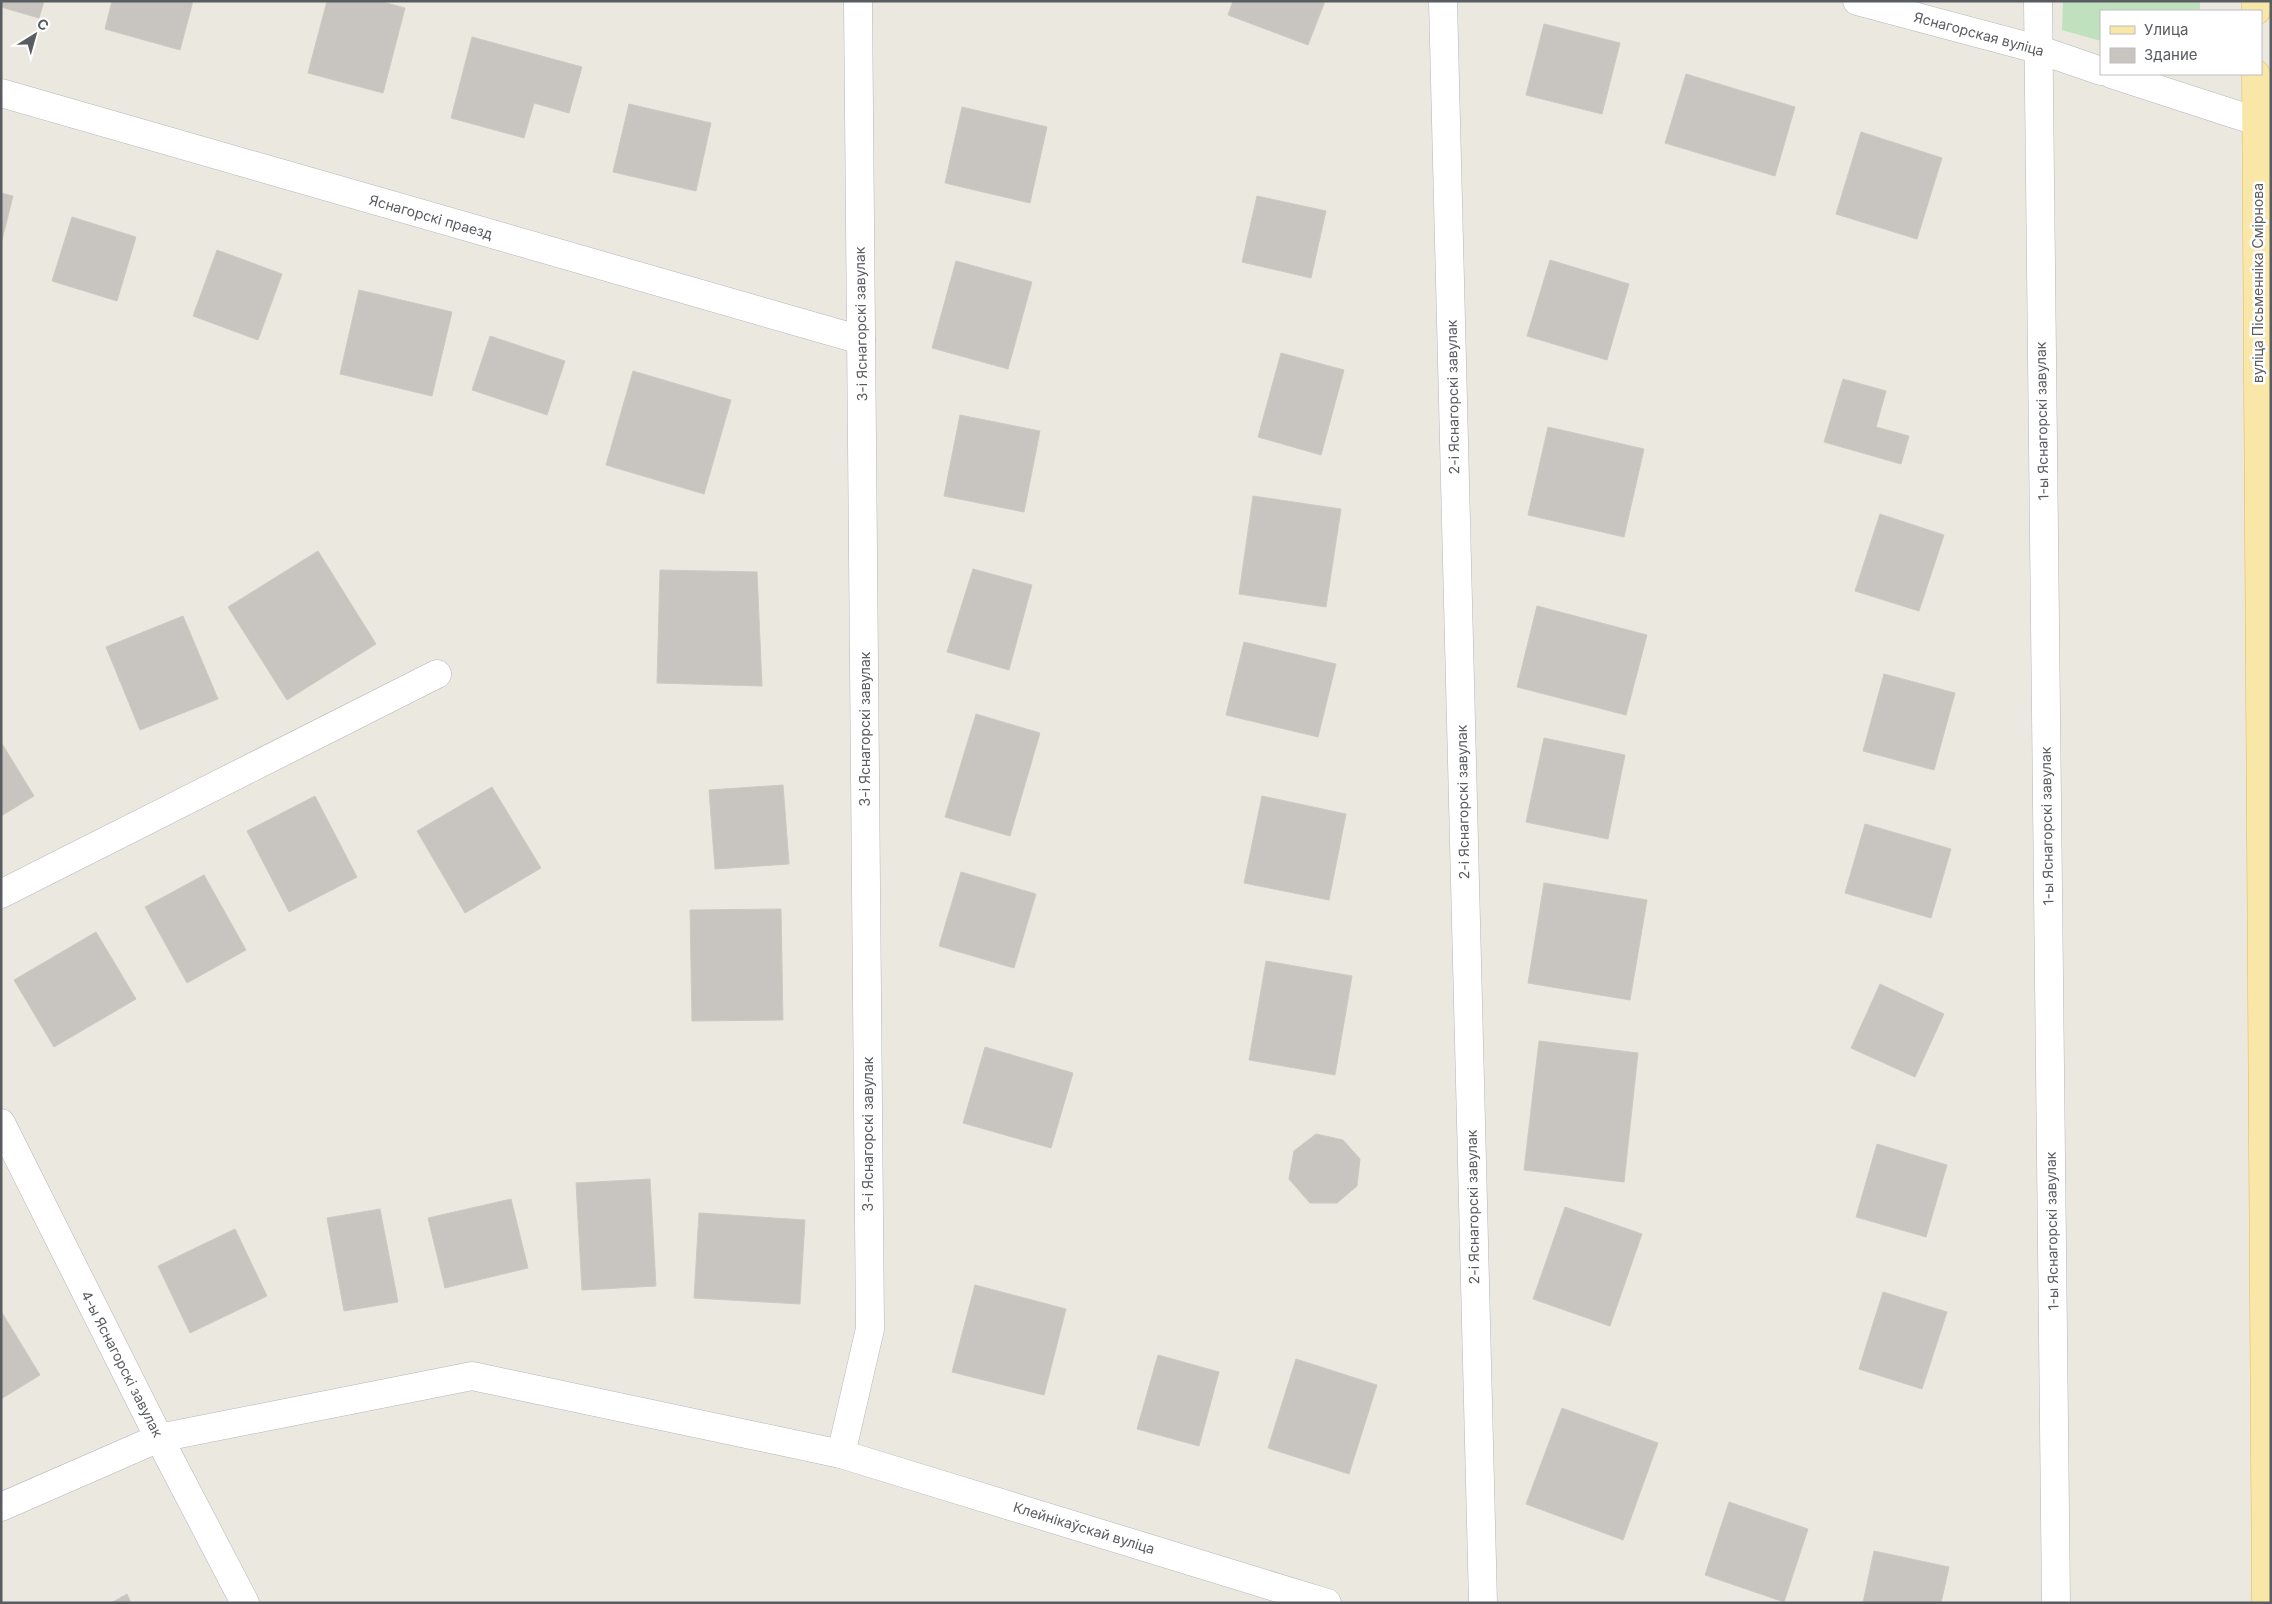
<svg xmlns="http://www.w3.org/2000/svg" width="2272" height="1604" viewBox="0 0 2272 1604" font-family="Inter,sans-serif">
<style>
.green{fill:#bfe1be}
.building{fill:#c8c4bf;stroke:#cfc9bf}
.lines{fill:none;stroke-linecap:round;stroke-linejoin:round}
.minor-casing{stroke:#b3b6ba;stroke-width:29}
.major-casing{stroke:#e5b95e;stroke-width:29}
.minor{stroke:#fff;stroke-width:28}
.major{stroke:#f8e7a7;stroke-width:28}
.labels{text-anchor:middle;stroke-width:5;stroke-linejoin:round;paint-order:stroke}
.street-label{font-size:14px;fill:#595c60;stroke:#fff}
</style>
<rect width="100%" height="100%" fill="#ebe8e0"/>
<polygon class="green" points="2063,1 2200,1 2200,11 2101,11 2101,41 2062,30"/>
<g class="building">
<polygon points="1,1 44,1 39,18 1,7"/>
<polygon points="112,1 193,1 180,50 105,29"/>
<polygon points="327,1 379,1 405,8 383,93 308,73"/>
<polygon points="1233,1 1325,1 1308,45 1228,15"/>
<polygon points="1544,24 1620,43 1602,114 1526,95"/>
<polygon points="472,37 582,67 569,113 534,103 524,138 451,118"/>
<polygon points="1686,74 1795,107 1775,176 1665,143"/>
<polygon points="629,104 711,123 696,191 613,172"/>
<polygon points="962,107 1047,127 1030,203 945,183"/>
<polygon points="1861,132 1942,158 1917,239 1836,214"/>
<polygon points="1,193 13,196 1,244"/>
<polygon points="1257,196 1326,211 1311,278 1242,262"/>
<polygon points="72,217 136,237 117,301 52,281"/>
<polygon points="217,250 282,274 258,340 193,316"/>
<polygon points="1550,260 1629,284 1607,360 1527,336"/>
<polygon points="956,261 1032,282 1008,369 932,348"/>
<polygon points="359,290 452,312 432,396 340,374"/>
<polygon points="490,336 565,361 547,415 472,390"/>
<polygon points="1281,353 1344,370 1321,455 1258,437"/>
<polygon points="633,371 731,400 704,494 606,465"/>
<polygon points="1843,379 1886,391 1876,427 1909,436 1901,464 1824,442"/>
<polygon points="960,415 1040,431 1024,512 944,496"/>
<polygon points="1548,427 1644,449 1624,537 1528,515"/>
<polygon points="1253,496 1341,509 1326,607 1239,594"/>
<polygon points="1880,514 1944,535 1919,611 1855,591"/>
<polygon points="318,551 376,644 287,700 228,607"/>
<polygon points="973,569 1032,585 1009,670 947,652"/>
<polygon points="660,570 757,572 762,686 657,683"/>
<polygon points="1537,606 1647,635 1626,715 1517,687"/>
<polygon points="183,616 218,699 140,730 106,647"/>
<polygon points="1244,642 1336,664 1318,737 1226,715"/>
<polygon points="1884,674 1955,693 1934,770 1863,751"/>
<polygon points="976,714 1040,733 1010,836 945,817"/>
<polygon points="1544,738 1625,755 1608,839 1526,822"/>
<polygon points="1,742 34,796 1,816"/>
<polygon points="783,785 789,864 715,869 709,790"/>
<polygon points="492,787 541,868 465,913 417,831"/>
<polygon points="315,796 357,877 289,912 247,831"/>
<polygon points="1262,796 1346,814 1329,900 1244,883"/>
<polygon points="1865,824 1951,849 1931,918 1845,893"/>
<polygon points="961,872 1036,894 1014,968 939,946"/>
<polygon points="204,875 246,950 187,983 145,907"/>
<polygon points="1544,883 1647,900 1630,1000 1528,983"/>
<polygon points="781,909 783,1020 692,1021 690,910"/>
<polygon points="96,932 136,999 54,1047 14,980"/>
<polygon points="1266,961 1352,976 1335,1075 1249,1060"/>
<polygon points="1880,984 1944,1014 1915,1077 1851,1048"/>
<polygon points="1539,1041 1638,1053 1624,1182 1524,1170"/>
<polygon points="985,1047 1073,1073 1051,1148 963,1123"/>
<polygon points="1316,1134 1343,1140 1360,1159 1357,1186 1337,1203 1310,1203 1289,1179 1294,1151"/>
<polygon points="1877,1144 1947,1165 1926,1237 1856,1217"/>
<polygon points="650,1179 656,1286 582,1290 576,1183"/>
<polygon points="511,1199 528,1268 445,1288 428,1218"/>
<polygon points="1565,1207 1642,1234 1610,1326 1533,1299"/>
<polygon points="380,1209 398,1302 344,1311 327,1218"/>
<polygon points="699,1213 805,1220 800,1304 694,1298"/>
<polygon points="235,1229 267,1296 190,1333 158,1266"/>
<polygon points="975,1285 1066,1309 1044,1395 952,1372"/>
<polygon points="1883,1292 1947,1312 1922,1389 1859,1369"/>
<polygon points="1,1311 40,1375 1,1399"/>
<polygon points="1158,1355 1219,1372 1199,1446 1137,1429"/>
<polygon points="1296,1359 1377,1385 1349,1474 1268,1448"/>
<polygon points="1562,1408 1658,1443 1623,1540 1526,1504"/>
<polygon points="1729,1502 1808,1529 1784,1602 1705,1575"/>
<polygon points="1874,1551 1949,1567 1941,1603 1863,1603"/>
<polygon points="127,1594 131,1603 111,1603"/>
</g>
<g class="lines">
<defs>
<g id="minor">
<polyline points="1443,1 1483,1603"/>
<polyline points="1857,1 2037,49 2101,71"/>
<polyline points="2038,1 2056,1603"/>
<polyline points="2111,74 2271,126"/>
<polyline points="1,93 861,340"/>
<polyline points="1,894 437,674"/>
<polyline points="1,1123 159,1438 245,1603"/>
<polyline points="841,1454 870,1329 858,1"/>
<polyline points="1,1507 159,1438 472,1376 841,1454 1327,1603"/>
</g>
<g id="major">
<polyline points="2256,1 2256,11"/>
<polyline points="2256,74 2266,1603"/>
</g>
</defs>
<use href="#minor" class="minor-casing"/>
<use href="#major" class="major-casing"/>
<use href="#minor" class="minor"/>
<use href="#major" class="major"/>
</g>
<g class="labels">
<g class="street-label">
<text transform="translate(1979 34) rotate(15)" y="5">Яснагорская вуліца</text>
<text transform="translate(431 217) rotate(16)" y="5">Яснагорскі праезд</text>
<text transform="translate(2258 283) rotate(-90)" y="5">вуліца Пісьменніка Смірнова</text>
<text transform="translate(861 324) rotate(-91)" y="5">3-і Яснагорскі завулак</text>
<text transform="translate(1453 397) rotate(-91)" y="5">2-і Яснагорскі завулак</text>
<text transform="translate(2042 421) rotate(-91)" y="5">1-ы Яснагорскі завулак</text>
<text transform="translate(865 729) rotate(-90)" y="5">3-і Яснагорскі завулак</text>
<text transform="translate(1463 802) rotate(-91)" y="5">2-і Яснагорскі завулак</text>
<text transform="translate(2047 826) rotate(-91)" y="5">1-ы Яснагорскі завулак</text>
<text transform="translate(868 1134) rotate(-90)" y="5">3-і Яснагорскі завулак</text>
<text transform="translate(1473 1207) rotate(-91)" y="5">2-і Яснагорскі завулак</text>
<text transform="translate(2052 1231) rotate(-91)" y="5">1-ы Яснагорскі завулак</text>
<text transform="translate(122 1364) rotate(63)" y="5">4-ы Яснагорскі завулак</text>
<text transform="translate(1084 1528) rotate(17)" y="5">Клейнікаўскай вуліца</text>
</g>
</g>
<rect width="2272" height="1604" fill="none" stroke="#595c60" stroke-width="5"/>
<rect x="2100" y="10" width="162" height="65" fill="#ffffff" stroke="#bdbebf"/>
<rect x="2110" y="26" width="25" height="8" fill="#f8e7a7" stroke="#bdbebf"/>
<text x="2144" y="35" font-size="15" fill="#595c60">Улица</text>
<rect x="2110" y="48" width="25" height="15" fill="#c8c4bf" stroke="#bdbebf"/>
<text x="2144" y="60" font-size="15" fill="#595c60">Здание</text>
<g transform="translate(35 35) rotate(37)" stroke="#ffffff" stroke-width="4" paint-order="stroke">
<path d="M0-4L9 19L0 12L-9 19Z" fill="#595c60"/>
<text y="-8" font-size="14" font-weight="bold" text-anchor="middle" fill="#595c60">С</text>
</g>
</svg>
